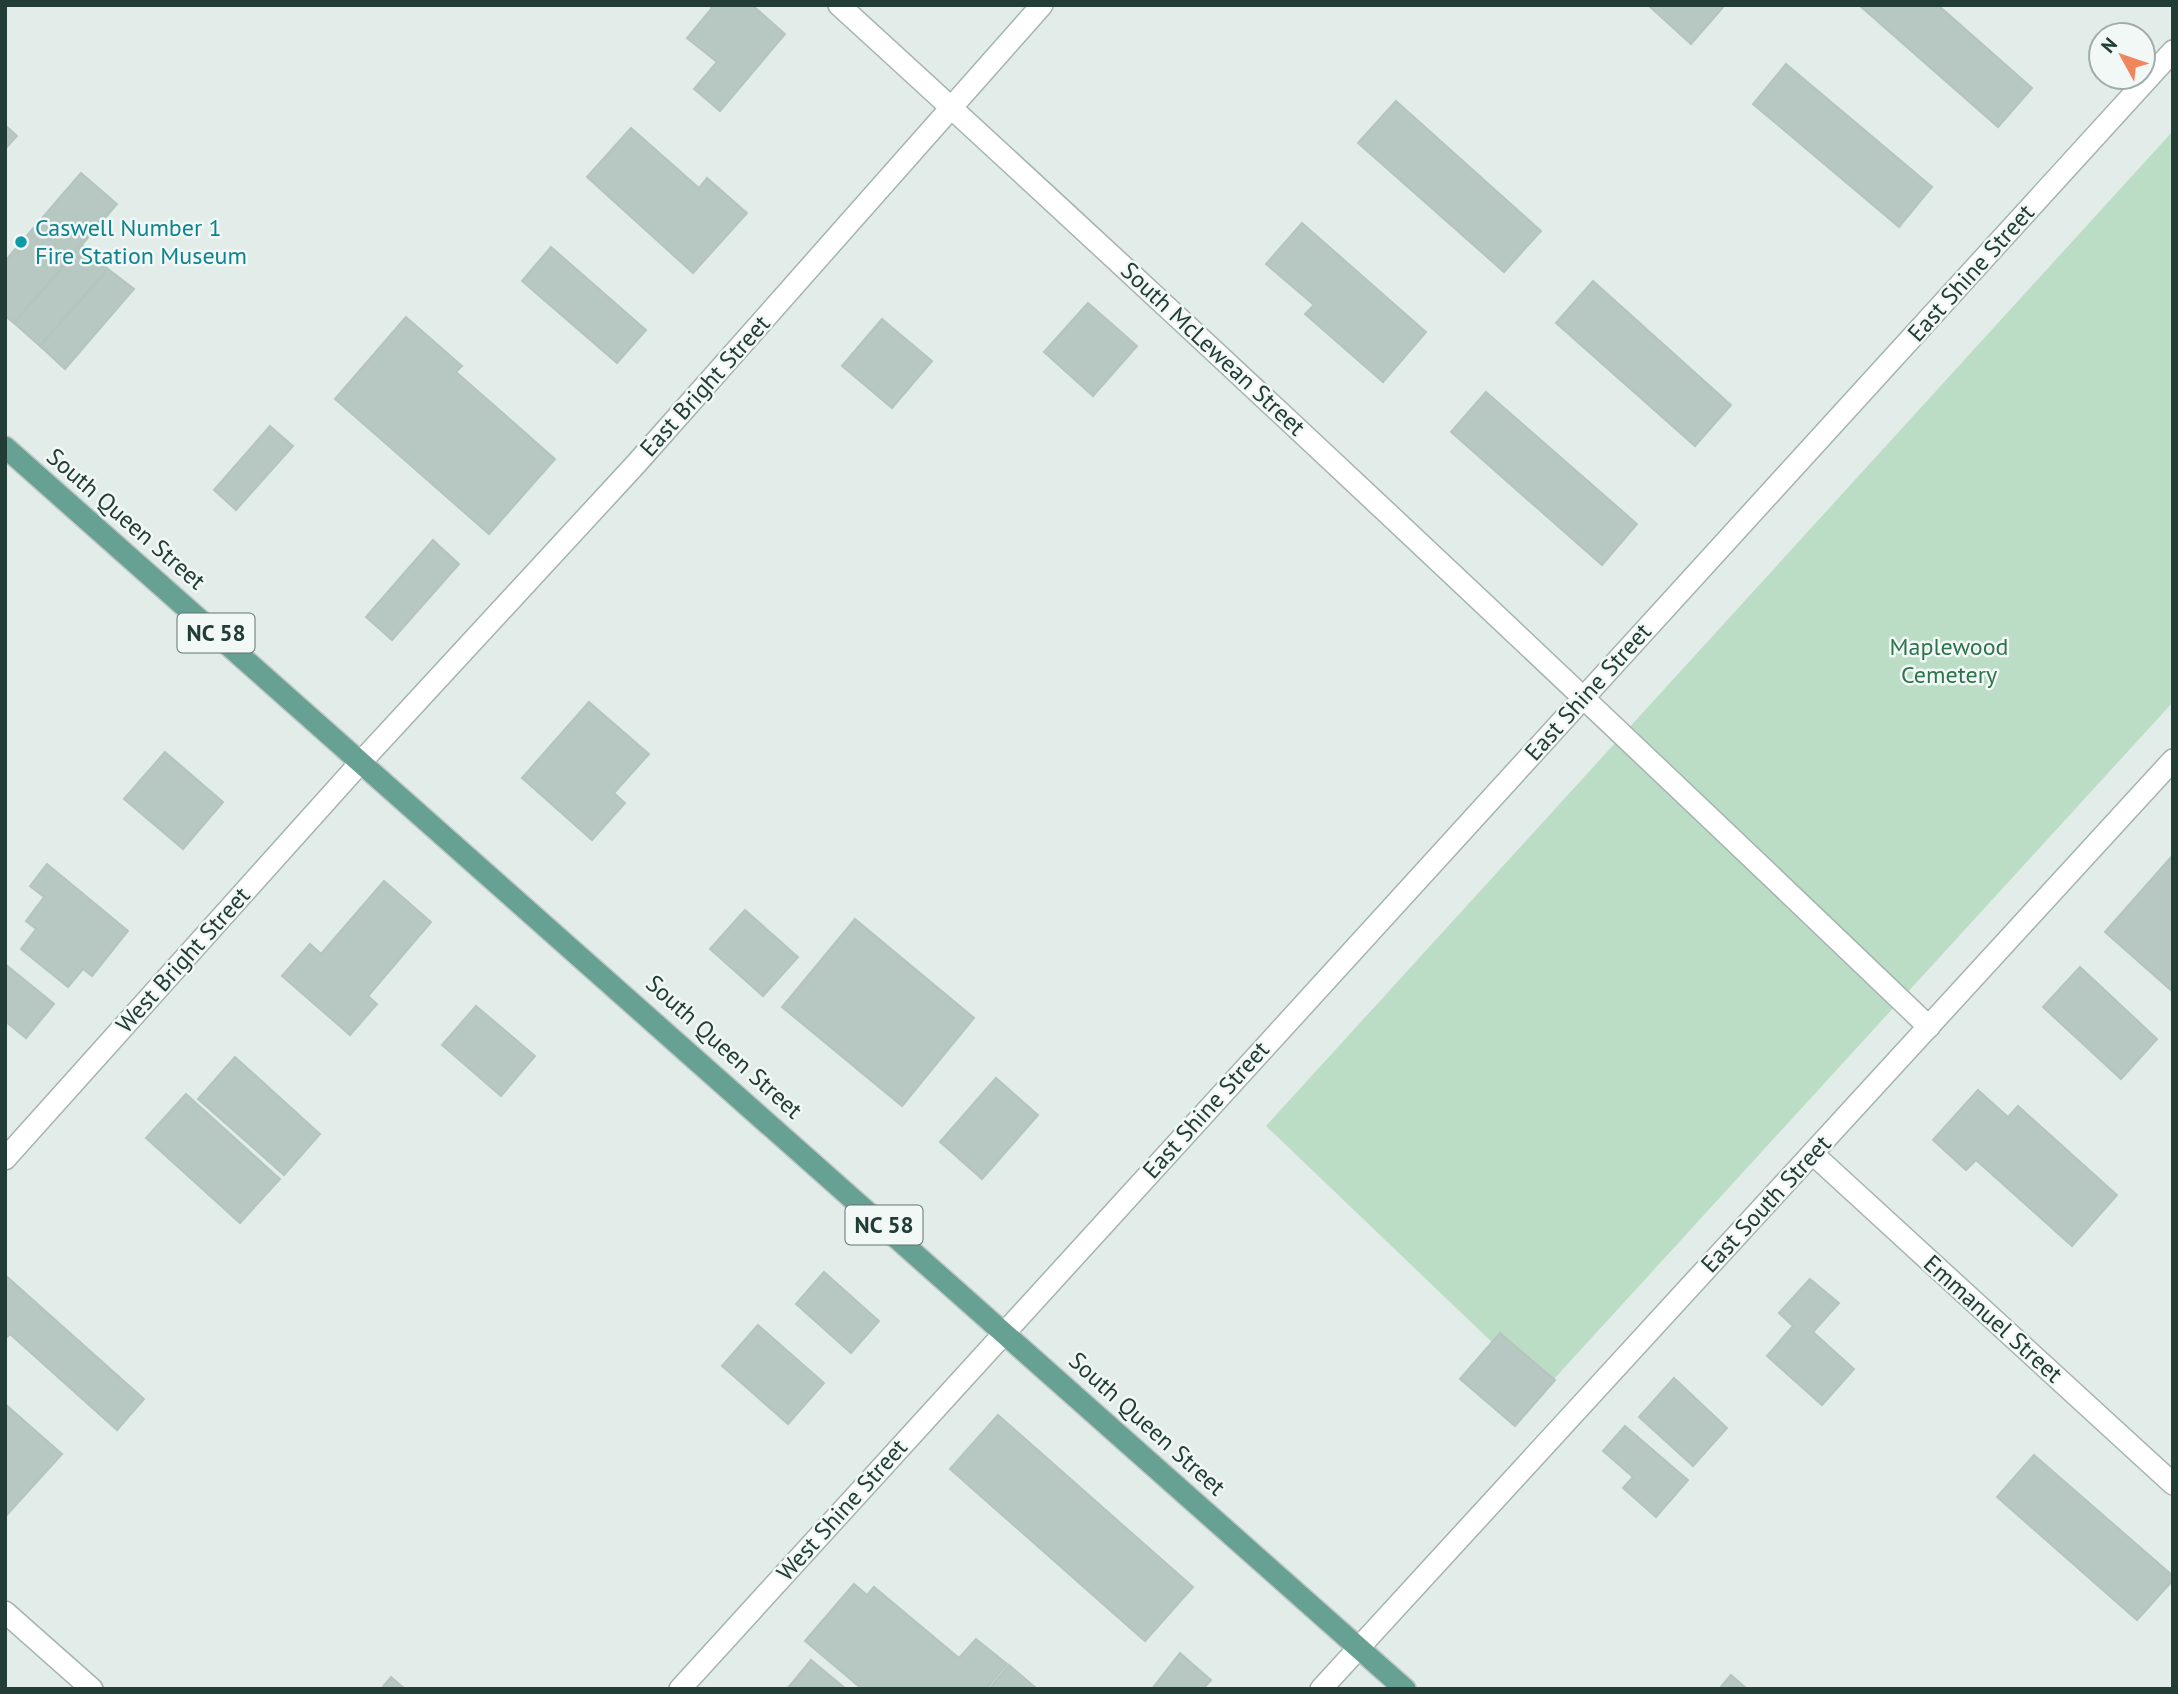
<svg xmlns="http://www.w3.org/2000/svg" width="2178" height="1694" viewBox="0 0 2178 1694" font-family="'PT Sans',sans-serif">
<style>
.green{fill:#bbddc5}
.building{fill:#b7c7c1;stroke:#b4c5bf;stroke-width:2}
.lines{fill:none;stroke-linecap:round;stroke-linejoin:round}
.minor-casing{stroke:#a5b4af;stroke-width:24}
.major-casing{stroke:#c1c8c7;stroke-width:24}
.minor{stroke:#fff;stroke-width:21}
.major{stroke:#67a194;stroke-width:21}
.culture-dot{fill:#0f9aa8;stroke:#f2f8f6;stroke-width:2.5}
.labels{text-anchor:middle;stroke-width:5;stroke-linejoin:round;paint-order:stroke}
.shield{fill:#f2f8f6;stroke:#607470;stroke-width:2}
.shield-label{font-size:23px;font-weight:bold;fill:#223c36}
.culture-label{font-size:24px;fill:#0d838f;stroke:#f2f8f6;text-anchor:start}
.street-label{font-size:24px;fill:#223c36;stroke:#f2f8f6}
.park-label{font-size:24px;fill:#2d734b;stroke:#f2f8f6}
</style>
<rect width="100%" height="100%" fill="#e2ece8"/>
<polygon class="green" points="2173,131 2173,702 1543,1391 1266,1126"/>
<g class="building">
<polygon points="709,5 752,5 785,34 720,111 694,89 717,62 687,38 712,8"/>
<polygon points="1648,5 1725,5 1691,44"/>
<polygon points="1859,5 1938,5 2032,88 1998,127"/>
<polygon points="1786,64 1932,187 1899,227 1753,104"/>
<polygon points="1396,101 1541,231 1504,272 1358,143"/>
<polygon points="5,125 17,136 5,149"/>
<polygon points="631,128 699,188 707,178 747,213 693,273 587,177"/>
<polygon points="81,173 117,204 14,323 5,316 5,261"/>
<polygon points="1302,223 1426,332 1383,382 1305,314 1314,305 1266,264"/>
<polygon points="82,245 108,269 40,346 14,323"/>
<polygon points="551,247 646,330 617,363 522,281"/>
<polygon points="108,269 134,289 65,369 40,346"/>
<polygon points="1593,281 1731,405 1695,446 1556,323"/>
<polygon points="1088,303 1137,346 1093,396 1044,352"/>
<polygon points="406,317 462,366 456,372 555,459 489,534 335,399"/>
<polygon points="882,319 932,361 892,408 842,366"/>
<polygon points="1486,392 1637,524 1602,565 1451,432"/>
<polygon points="270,426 293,446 236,510 214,490"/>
<polygon points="433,540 459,564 392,640 366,617"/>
<polygon points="589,702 649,754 614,793 625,803 592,840 522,778"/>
<polygon points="165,752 223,802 183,849 124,799"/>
<polygon points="2173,855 2173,992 2105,932"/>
<polygon points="47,864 128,931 92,976 83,969 68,987 21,949 36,929 26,921 44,897 30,886"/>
<polygon points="384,881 431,922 368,996 377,1004 350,1035 282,976 310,944 321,954"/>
<polygon points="745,910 798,957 763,996 710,949"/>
<polygon points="855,919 974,1018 902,1106 782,1007"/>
<polygon points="5,964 54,1004 26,1038 5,1021"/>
<polygon points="2080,967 2157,1039 2121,1079 2043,1007"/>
<polygon points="476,1006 535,1056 501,1096 442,1045"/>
<polygon points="235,1057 320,1134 284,1175 198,1099"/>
<polygon points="996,1078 1038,1115 982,1179 940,1142"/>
<polygon points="1978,1090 2008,1117 2018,1106 2117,1195 2072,1246 1976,1160 1966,1170 1933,1140"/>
<polygon points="186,1094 280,1179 240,1223 146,1138"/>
<polygon points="824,1272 879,1321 851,1353 796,1304"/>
<polygon points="5,1275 144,1399 117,1430 10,1334 5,1339"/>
<polygon points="1810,1279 1839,1303 1813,1332 1854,1369 1822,1405 1767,1356 1793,1326 1779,1313"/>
<polygon points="758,1325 824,1383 788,1424 722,1366"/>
<polygon points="1500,1333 1555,1380 1515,1426 1460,1379"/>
<polygon points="1674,1378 1727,1428 1693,1466 1639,1417"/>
<polygon points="5,1404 62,1454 5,1517"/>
<polygon points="998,1415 1193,1587 1145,1641 950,1469"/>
<polygon points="1625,1426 1688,1480 1656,1517 1623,1488 1633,1477 1603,1451"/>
<polygon points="2034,1455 2173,1576 2173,1580 2137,1620 1997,1497"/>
<polygon points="854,1584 867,1595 874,1587 959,1658 976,1639 1007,1664 986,1689 862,1689 805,1641"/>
<polygon points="1180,1653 1211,1680 1203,1689 1152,1689"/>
<polygon points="811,1660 846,1689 787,1689"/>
<polygon points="1009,1665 1037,1689 989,1689"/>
<polygon points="1731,1675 1747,1689 1719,1689"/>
<polygon points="391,1677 405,1689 381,1689"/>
</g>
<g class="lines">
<defs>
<g id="minor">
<path d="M839,5c368,336 730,677 1090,1022"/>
<polyline points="1813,1154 2173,1484"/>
<polyline points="5,1159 361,762 636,464 1042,5"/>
<polyline points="5,1612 92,1689"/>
<polyline points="680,1689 2173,51"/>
<polyline points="1321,1689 2173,760"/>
</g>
<polyline id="major" points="5,447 1405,1689"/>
</defs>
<use href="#minor" class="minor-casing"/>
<use href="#major" class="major-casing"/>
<use href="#minor" class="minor"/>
<use href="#major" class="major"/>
</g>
<circle class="culture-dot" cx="21" cy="242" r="7"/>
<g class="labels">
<g class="shield">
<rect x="177.5" y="613.5" width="77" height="39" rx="5"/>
<rect x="845.5" y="1205.5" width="77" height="39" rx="5"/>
</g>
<g class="shield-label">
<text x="216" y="641">NC 58</text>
<text x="884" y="1233">NC 58</text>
</g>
<g class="culture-label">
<text x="35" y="236">Caswell Number 1<tspan x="35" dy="28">Fire Station Museum</tspan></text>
</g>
<g class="street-label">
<text transform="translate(1971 273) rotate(-48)" y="8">East Shine Street</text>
<text transform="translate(1213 349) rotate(43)" y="8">South McLewean Street</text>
<text transform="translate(705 386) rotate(-48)" y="8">East Bright Street</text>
<text transform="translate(126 519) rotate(41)" y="8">South Queen Street</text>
<text transform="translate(1588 692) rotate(-48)" y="8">East Shine Street</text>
<text transform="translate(183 960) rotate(-48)" y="8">West Bright Street</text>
<text transform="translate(724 1047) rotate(42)" y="8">South Queen Street</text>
<text transform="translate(1206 1110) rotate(-48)" y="8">East Shine Street</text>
<text transform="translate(1766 1204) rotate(-47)" y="8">East South Street</text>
<text transform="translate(1993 1319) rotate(42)" y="8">Emmanuel Street</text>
<text transform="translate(1147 1424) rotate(42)" y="8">South Queen Street</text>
<text transform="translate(842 1510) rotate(-48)" y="8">West Shine Street</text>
</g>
<g class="park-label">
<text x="1949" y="655">Maplewood<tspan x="1949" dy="28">Cemetery</tspan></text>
</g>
</g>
<rect width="2178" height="1694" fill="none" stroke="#223c36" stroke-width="14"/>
<g transform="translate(2122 56) rotate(310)"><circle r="33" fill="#f2f8f6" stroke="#9fada9" stroke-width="2"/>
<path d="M0-5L12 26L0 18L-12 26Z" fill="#f0865c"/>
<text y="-10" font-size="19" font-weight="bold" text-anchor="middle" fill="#223c36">N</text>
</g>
</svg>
